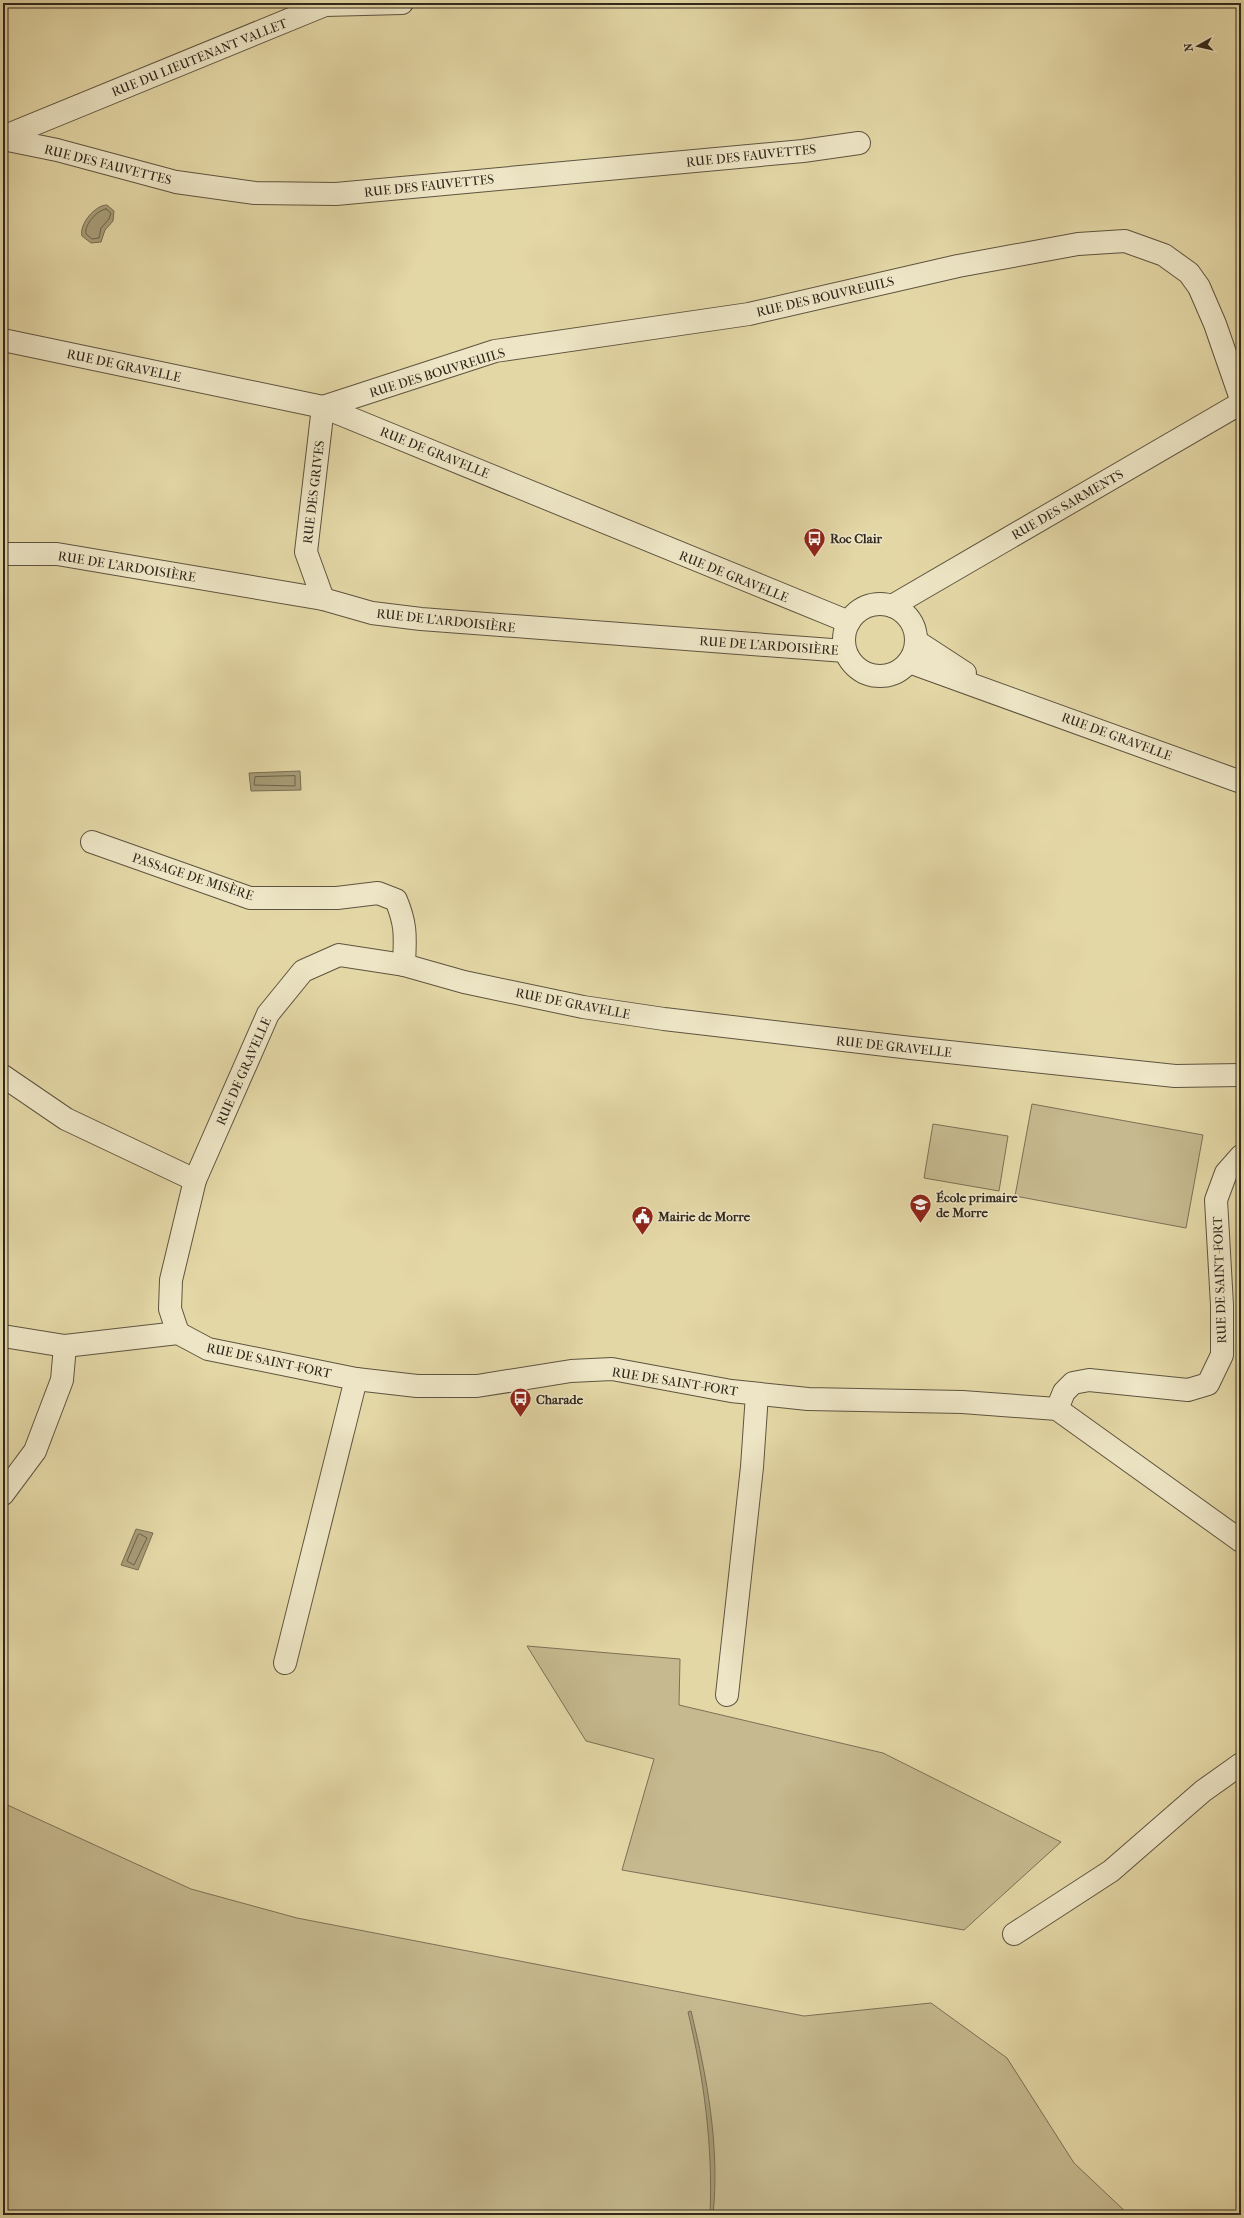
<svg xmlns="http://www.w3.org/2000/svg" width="1244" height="2218" viewBox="0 0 1244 2218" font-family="'IM FELL French Canon',serif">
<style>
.green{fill:#c6b98f;stroke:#7c7056}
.water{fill:#a79c77;stroke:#786e53}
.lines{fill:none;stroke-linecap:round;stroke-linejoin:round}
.shore{stroke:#6c624a;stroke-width:1}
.street-casing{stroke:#5e543f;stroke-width:24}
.street{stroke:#ede5c5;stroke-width:22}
.labels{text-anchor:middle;stroke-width:3;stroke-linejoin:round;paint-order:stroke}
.street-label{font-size:13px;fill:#31281d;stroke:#ede5c5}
.poi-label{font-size:13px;font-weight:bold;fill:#31281d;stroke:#ede5c5;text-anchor:start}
</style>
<rect width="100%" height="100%" fill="#e4d7a6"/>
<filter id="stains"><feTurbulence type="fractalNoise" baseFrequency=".005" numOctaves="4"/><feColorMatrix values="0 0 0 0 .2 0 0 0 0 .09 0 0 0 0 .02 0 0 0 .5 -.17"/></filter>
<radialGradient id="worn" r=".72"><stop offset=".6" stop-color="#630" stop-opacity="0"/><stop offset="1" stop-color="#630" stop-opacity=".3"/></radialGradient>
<g class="green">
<polygon points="1032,1104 1203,1135 1186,1228 1015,1196"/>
<polygon points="933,1124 1008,1136 999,1191 924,1178"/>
<polygon points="527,1646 680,1659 679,1705 883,1753 1061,1842 964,1930 622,1870 654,1759 586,1741"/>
<polygon points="3,1803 191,1889 297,1918 804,2016 931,2003 1007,2058 1074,2163 1129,2215 3,2215"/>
</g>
<g class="water">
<path d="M107,205l7,6 -1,10 -8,9 -4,12 -10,1 -9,-7c-3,-12 13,-31 25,-31z"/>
<polygon points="300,771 301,790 251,791 249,773"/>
<polygon points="136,1529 153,1533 138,1570 121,1565"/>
<path d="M691,2011c16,66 29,136 22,204h-3c3,-70 -6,-136 -22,-203z"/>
</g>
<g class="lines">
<g class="shore">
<path d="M106,209l5,4 -2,6 -8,9 -2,10 -7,1 -6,-5c-2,-9 11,-24 20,-25z"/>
<polygon points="295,776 295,786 254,785 255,777"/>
<polygon points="140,1534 147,1538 134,1565 127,1561 138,1535"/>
</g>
<defs>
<g id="street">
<polyline points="3,137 325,5 402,3"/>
<polyline points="3,139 57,150 176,182 255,193 336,194 803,151 859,143"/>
<polyline points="3,340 323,407 849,622"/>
<polyline points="3,554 57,554 323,599 372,613 421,619 845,651"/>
<polyline points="323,599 306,552 323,407 495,351 749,314 958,266 1078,244 1125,241 1164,255 1189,273 1199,287 1215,324 1241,399"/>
<circle cx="880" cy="640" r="36"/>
<polyline points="892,606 1241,403"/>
<polyline points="916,641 965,673"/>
<polyline points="909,662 1241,782"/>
<path d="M92,842l158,56h87l41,-5 18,7c11,26 9,38 8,65"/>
<polyline points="3,1076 66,1119 195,1180"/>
<polyline points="178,1333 170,1309 171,1280 195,1180 268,1014 303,971 339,955 404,965 464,982 583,1007 664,1019 911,1048 1175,1076 1241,1075"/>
<polyline points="3,1336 65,1346 178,1333 208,1349 356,1379 417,1386 477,1386 571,1371 612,1369 731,1391 808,1399 962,1402 1057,1409 1241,1541"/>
<polyline points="1057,1409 1064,1392 1073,1383 1089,1380 1188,1390 1208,1384 1222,1355 1222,1305 1216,1200 1226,1173 1241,1156"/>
<polyline points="3,1494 35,1451 62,1380 65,1346"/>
<polyline points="285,1663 356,1379"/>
<polyline points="727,1695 752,1467 757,1394"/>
<polyline points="1014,1934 1111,1871 1203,1791 1241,1764"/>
</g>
</defs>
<use href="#street" class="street-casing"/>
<use href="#street" class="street"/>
</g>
<defs>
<symbol id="bus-pin" viewBox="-11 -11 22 30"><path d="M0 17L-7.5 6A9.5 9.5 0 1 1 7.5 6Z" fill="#8f2418" stroke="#ede5c5"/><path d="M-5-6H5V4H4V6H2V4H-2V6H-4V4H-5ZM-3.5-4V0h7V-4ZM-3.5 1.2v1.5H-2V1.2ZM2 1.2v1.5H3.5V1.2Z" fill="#fff"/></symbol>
<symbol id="school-pin" viewBox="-11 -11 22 30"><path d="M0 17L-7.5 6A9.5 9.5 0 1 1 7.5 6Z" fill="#8f2418" stroke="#ede5c5"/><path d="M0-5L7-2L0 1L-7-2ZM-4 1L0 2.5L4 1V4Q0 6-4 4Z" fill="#fff"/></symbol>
<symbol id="civic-pin" viewBox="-11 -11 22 30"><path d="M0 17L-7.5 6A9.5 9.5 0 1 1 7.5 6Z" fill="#8f2418" stroke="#ede5c5"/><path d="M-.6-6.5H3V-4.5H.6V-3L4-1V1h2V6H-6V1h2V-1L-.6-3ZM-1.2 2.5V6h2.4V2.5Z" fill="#fff"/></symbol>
</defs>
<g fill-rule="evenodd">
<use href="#bus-pin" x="802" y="526" width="25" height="34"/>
<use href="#school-pin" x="908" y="1192" width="25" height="34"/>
<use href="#civic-pin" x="630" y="1204" width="25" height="34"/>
<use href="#bus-pin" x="508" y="1386" width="25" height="34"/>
</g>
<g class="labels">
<g class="street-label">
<text transform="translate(199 57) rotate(-22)" y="5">RUE DU LIEUTENANT VALLET</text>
<text transform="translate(751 155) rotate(-6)" y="5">RUE DES FAUVETTES</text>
<text transform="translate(108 164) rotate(14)" y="5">RUE DES FAUVETTES</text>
<text transform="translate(429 185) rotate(-6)" y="5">RUE DES FAUVETTES</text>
<text transform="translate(825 296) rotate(-13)" y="5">RUE DES BOUVREUILS</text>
<text transform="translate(124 365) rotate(12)" y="5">RUE DE GRAVELLE</text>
<text transform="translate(437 372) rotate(-17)" y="5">RUE DES BOUVREUILS</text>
<text transform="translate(435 452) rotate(22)" y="5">RUE DE GRAVELLE</text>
<text transform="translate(313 492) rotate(-83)" y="5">RUE DES GRIVES</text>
<text transform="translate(1067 504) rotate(-30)" y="5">RUE DES SARMENTS</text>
<text transform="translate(127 566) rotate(9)" y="5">RUE DE L'ARDOISIÈRE</text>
<text transform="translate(734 576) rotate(22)" y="5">RUE DE GRAVELLE</text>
<text transform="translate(446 620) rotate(6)" y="5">RUE DE L'ARDOISIÈRE</text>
<text transform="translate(769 645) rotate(4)" y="5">RUE DE L'ARDOISIÈRE</text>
<text transform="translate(1117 736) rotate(20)" y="5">RUE DE GRAVELLE</text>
<text transform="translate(193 876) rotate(18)" y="5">PASSAGE DE MISÈRE</text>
<text transform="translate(573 1003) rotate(11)" y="5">RUE DE GRAVELLE</text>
<text transform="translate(894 1046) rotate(6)" y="5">RUE DE GRAVELLE</text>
<text transform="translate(243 1071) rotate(-66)" y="5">RUE DE GRAVELLE</text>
<text transform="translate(1219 1280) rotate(-92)" y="5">RUE DE SAINT-FORT</text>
<text transform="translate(269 1360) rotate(12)" y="5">RUE DE SAINT-FORT</text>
<text transform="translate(675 1381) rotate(9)" y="5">RUE DE SAINT-FORT</text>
</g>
<g class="poi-label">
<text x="830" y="543">Roc Clair</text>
<text x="936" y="1202">École primaire<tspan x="936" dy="15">de Morre</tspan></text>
<text x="658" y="1221">Mairie de Morre</text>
<text x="536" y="1404">Charade</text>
</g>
</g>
<rect width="1244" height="2218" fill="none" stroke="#e4d7a6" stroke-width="16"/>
<rect x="4" y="4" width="1236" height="2210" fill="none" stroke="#31281d" stroke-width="2"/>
<rect x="8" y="8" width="1228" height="2202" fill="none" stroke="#31281d"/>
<g transform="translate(1198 46) rotate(262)" stroke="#ede5c5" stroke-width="3" paint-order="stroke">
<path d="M0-3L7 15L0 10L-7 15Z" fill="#31281d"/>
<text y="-6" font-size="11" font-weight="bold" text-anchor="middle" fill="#31281d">N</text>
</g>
<rect width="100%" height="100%" filter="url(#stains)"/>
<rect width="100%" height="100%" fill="url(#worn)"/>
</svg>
